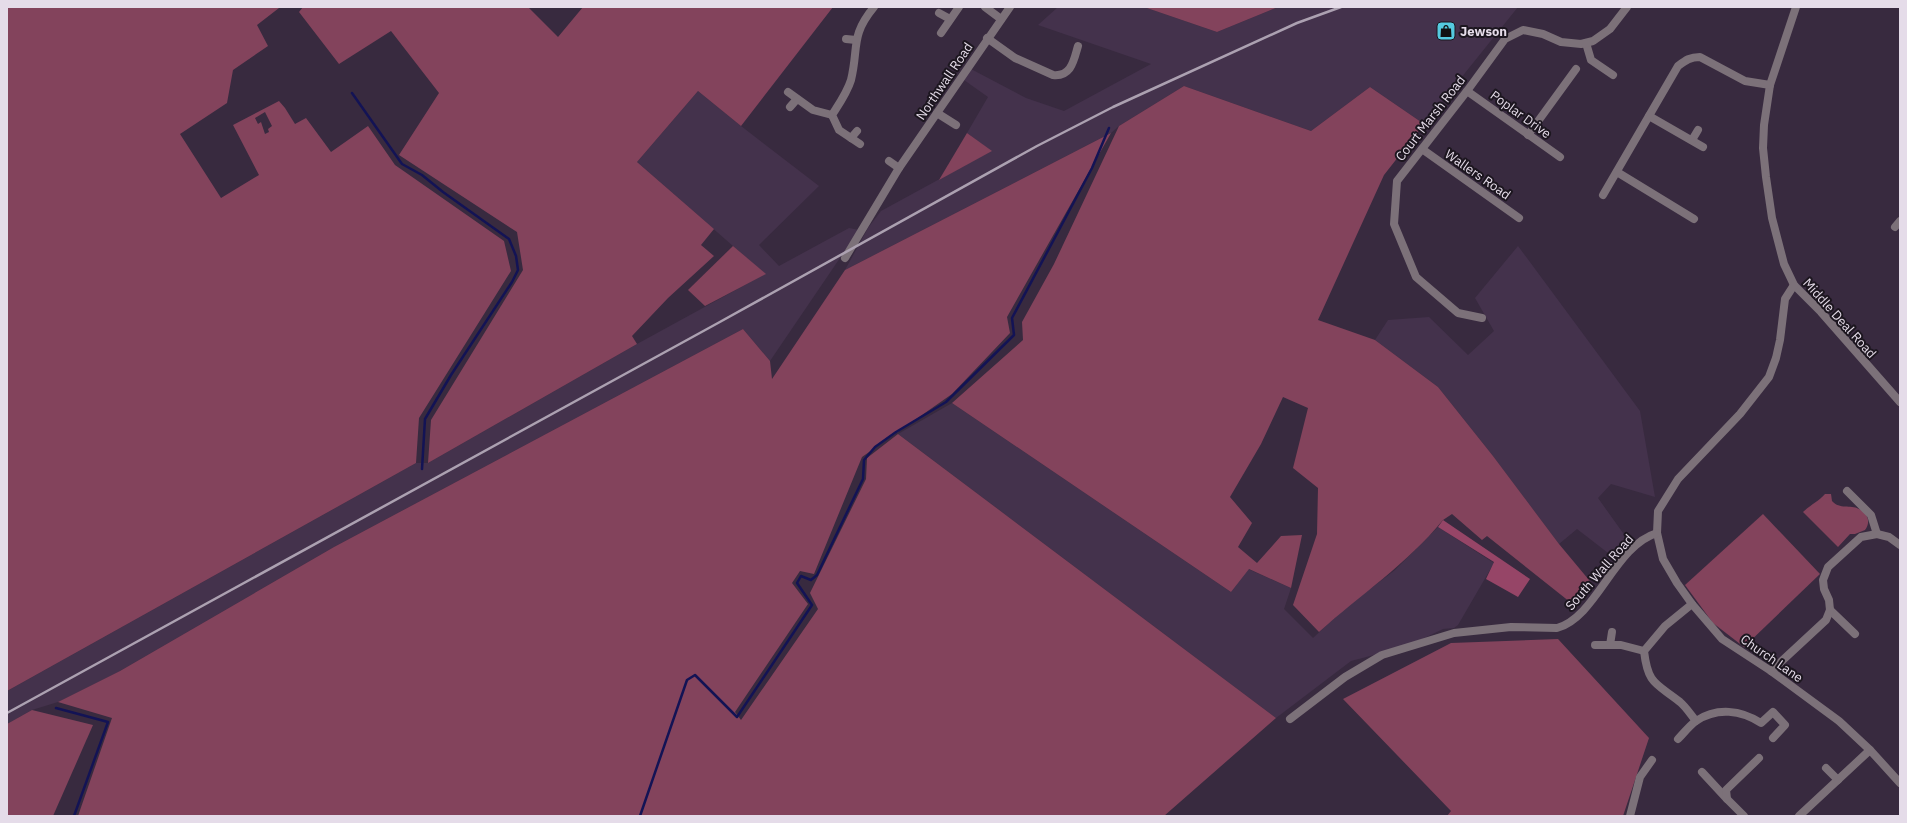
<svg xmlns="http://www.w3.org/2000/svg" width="1907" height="823" viewBox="0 0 1907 823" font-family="'IBM Plex Sans',sans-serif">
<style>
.built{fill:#44324c}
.green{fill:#83435c;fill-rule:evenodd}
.forest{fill:#964567}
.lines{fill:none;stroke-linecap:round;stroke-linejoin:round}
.stream{stroke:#131355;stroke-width:2.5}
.minor{stroke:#7c7179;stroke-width:8}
.rail{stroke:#aca1b1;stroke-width:2.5}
.labels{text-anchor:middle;stroke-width:4;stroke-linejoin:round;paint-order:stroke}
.poi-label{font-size:13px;font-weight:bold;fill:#e5dce9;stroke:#1c161f;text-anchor:start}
.street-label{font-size:13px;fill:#e5dce9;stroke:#1c161f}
</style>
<rect width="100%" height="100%" fill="#382a3f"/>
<g class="built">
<polygon points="1058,7 1144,7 1217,32 1278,7 1518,7 1424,124 1370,87 1311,131 1184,86 1119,126 1111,133 845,270 868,228 881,211 991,151 967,133 988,97 964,80 971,69 1026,98 1064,111 1151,64 1038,25"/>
<polygon points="698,91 741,126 819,186 759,245 779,266 849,228 859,230 770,361 743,329 334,547 120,671 58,702 32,710 7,724 7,691 416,463 428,463 637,344 765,274 637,162"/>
<polygon points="1518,246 1640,411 1655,497 1611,484 1598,498 1628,540 1612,556 1577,529 1559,544 1493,456 1438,387 1375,340 1388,320 1429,317 1468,355 1494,331 1475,298"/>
<polygon points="952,403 1231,592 1248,569 1291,588 1284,609 1313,638 1345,608 1395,570 1438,527 1494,563 1458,625 1454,628 1443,629 1408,646 1351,661 1276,718 898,434"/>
</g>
<g class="green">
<path d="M7,7h271l1,1 -22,17 11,21 -35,24 -6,33 -47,31 41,64 38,-23 -26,-50 46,-24 6,7 10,16 11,-6 25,34 37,-26 27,39 109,76 7,30 -92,147 -3,45 -409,228zM265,112l7,14 -4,3 1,3 -4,2 -4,-12 -3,2 -3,-6z"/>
<polygon points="303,7 528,7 558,37 583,7 833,7 741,126 698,91 637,162 714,229 701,245 714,256 668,298 632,336 637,344 428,463 431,420 523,270 517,232 399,155 439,93 391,31 339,64 299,12"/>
<polygon points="1144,7 1278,7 1217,32"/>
<path d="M1184,86l127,45 59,-44 54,37 -40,51 -66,145 57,20 63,47 55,69 66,88 35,42 -19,20 -88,-70 -5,4 -30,-26 -9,6c-36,44 -83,75 -124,112l-26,-27 24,-71 1,-46 -25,-20 15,-60 -25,-11 -22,47 -31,53 22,26 -14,24 19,16 24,-27 21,-1 -11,53 -42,-19 -18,23 -279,-189 71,-63 -1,-18 32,-58 65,-138z"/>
<polygon points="967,133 992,151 939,180"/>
<polygon points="1111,133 1007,317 1010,333 952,394 862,457 814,574 800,571 792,583 808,604 735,712 741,720 818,609 810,593 866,479 867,458 898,434 1276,718 1164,816 78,816 112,718 58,702 120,671 334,547 743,329 770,361 772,379 845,270"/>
<polygon points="733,246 766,274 705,306 688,290"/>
<path d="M1825,494h6l1,7c8,9 18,3 27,8 9,4 12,13 6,21l-10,4h-5l-12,13 -35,-35c7,-7 15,-10 22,-18z"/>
<polygon points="1763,514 1820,574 1744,647 1713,623 1685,585"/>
<polygon points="1558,639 1649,738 1623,816 1447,816 1451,811 1343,699 1451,643"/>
<polygon points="32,710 93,725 53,816 7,816 7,724"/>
</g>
<polygon class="forest" points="1443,520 1530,579 1518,597 1486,579 1494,562 1438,527"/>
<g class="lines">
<g class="stream">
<polyline points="352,93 402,164 422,175 443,192 509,239 516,256 518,270 512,282 451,375 425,419 422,469"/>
<polyline points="56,708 108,722 74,816"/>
<polyline points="640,816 687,680 695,675 737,717 812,605 797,583 801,576 811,580 817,575 863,479 864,460 875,447 896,432 946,402 1014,335 1012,318 1092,168 1109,128"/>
</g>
<g class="minor">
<polyline points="985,7 1001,19"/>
<polyline points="1796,7 1770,85 1764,125 1763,148 1766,177 1772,218 1784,264 1794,285 1821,312 1900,402"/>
<polyline points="939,13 950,19"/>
<polyline points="941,33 959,7"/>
<path d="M987,38l28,20 38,17c19,2 21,-16 25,-29"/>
<polyline points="846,39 856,40"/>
<polyline points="1586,43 1591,60 1613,75"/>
<polyline points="1467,91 1560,157"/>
<polyline points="788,92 813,110 832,115"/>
<polyline points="790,107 797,99"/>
<polyline points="937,113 956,125"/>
<polyline points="1649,116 1703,147"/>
<polyline points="1528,135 1576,69"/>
<polyline points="851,138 857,131"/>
<polyline points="1692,140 1698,130"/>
<path d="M860,144l-21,-14 -7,-15c7,-11 15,-22 19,-35 8,-33 -1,-44 23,-73"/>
<polyline points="1422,149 1519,218"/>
<polyline points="889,161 899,168"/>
<polyline points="1617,172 1694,219"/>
<path d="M1603,195l75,-129c8,-6 12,-9 22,-9l45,24 25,4"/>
<polyline points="1895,227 1900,221"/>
<polyline points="845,258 899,168 1010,7"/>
<polyline points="1794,285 1785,299 1780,340 1776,358 1769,377 1740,414 1678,479 1658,511 1657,533 1663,559 1677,583 1692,604 1722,639 1771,671 1839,721 1870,750 1900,783"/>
<polyline points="1482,318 1458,313 1416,277 1394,224 1397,181 1467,91 1505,39 1523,30 1543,34 1561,42 1581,44 1593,41 1610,29 1627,7"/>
<polyline points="1847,491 1871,515 1877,534"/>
<path d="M1692,604l-27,22 -21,25c4,34 12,32 36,51 6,5 11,13 16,19"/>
<polyline points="1855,634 1830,610 1829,600 1824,589 1823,580 1828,567 1861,537 1877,534 1889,537 1900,545"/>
<polyline points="1595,645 1610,645 1612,632"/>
<polyline points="1610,645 1621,645 1644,651"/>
<polyline points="1771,671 1826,620 1830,610"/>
<path d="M1290,719l55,-42 37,-22 72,-22 57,-6 46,1c40,-11 57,-82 100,-95"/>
<path d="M1678,739c6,-6 11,-13 18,-18 21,-14 45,-11 65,2l12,-11 12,13 -12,13"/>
<polyline points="1826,768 1838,780"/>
<polyline points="1702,772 1727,799"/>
<polyline points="1630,816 1640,777 1652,760"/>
<polyline points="1744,816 1727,799 1726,790 1759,758"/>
<polyline points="1799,816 1870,750"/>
</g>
<polyline class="rail" points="7,713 718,323 1037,146 1113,107 1297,23 1341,7"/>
</g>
<defs>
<symbol id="shop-square" viewBox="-11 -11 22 22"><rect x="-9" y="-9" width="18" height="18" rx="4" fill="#55cadf" stroke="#1c161f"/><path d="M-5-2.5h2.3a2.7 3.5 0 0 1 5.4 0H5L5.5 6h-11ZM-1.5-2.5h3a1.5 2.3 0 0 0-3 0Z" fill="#111"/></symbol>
</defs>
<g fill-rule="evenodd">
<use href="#shop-square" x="1435" y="20" width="22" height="22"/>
</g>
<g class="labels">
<g class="poi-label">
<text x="1460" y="36">Jewson</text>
</g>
<g class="street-label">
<text transform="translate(944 81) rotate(-56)" y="5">Northwall Road</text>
<text transform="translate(1521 114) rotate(36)" y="5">Poplar Drive</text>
<text transform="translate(1430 118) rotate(-52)" y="5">Court Marsh Road</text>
<text transform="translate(1478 174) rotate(35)" y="5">Wallers Road</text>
<text transform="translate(1840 318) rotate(48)" y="5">Middle Deal Road</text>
<text transform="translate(1599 572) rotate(-49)" y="5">South Wall Road</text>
<text transform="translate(1772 658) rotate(35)" y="5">Church Lane</text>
</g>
</g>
<rect width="1907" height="823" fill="none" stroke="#e5dce9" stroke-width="16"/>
</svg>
